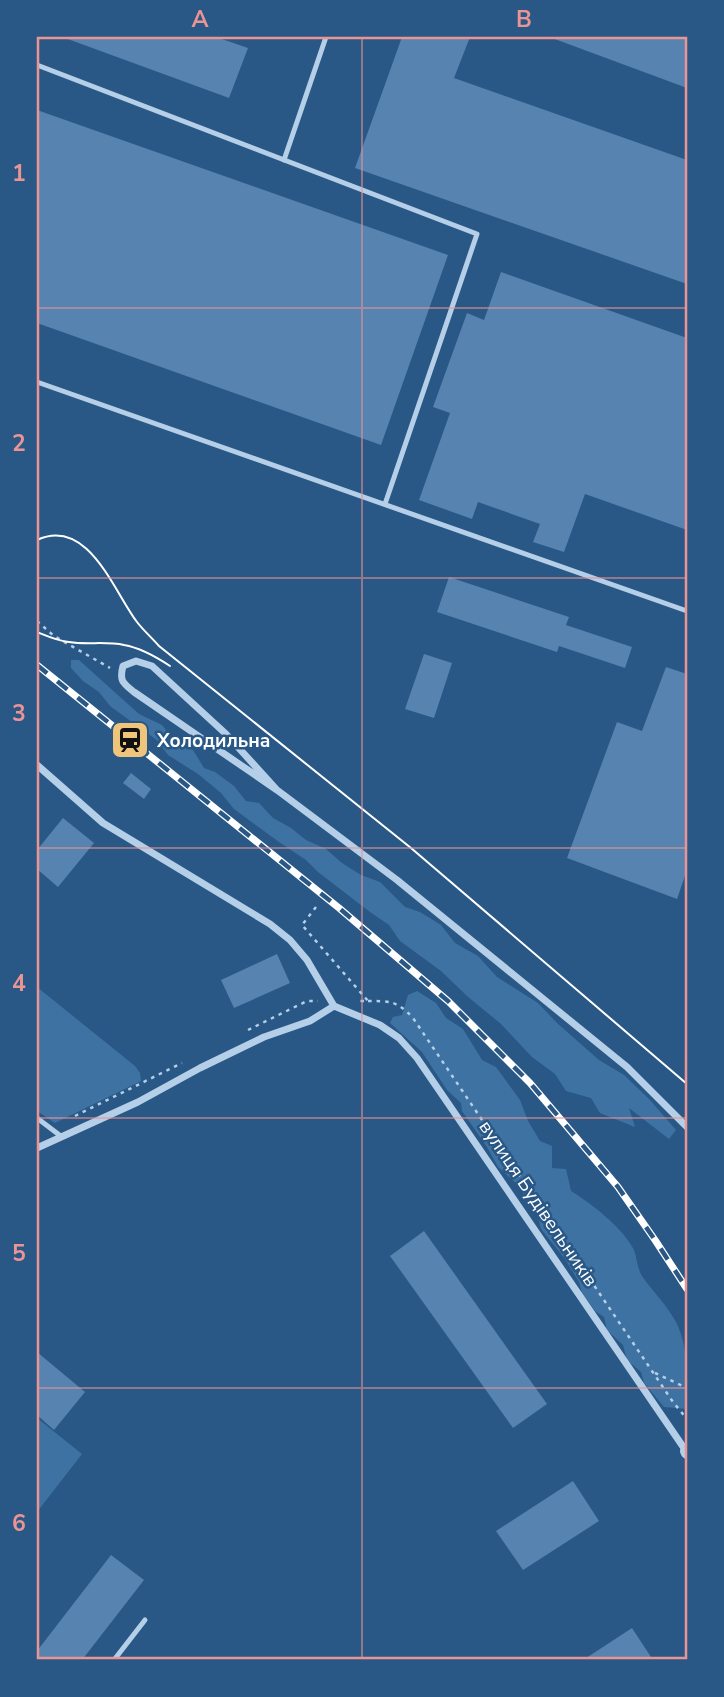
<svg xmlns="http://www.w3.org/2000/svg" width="724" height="1697" viewBox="0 0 724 1697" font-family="'Nunito Sans',sans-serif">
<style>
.green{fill:#3e72a2}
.building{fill:#5683af}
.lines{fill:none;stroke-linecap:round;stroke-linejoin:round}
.path{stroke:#b4cfe7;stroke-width:2.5;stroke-dasharray:3.5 5;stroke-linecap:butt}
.service{stroke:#b4cfe7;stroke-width:5}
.minor{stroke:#b4cfe7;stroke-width:7}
.tertiary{stroke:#b4cfe7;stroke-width:12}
.tram{stroke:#fff;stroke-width:2}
.rail-casing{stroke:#fff;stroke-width:7}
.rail{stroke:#295886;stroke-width:4.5;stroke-dasharray:13;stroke-linecap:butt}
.grid{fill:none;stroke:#ea9494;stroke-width:2;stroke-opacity:0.55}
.labels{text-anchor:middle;stroke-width:5;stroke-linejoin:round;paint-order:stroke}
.poi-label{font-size:19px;font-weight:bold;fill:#fff;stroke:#295886;text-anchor:start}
.street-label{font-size:19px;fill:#fff;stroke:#295886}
.neatline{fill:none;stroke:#ea9494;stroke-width:2.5}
.grid-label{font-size:23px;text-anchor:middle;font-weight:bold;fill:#ea9494}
</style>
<rect width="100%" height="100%" fill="#295886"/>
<g class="green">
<polygon points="71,660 79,660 139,714 162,725 175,742 193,750 204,768 215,772 234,786 246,801 259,803 273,818 291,828 306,840 326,849 342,863 361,875 380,882 405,907 420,912 441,925 455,943 478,956 497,977 538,1003 557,1023 599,1060 624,1075 650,1100 676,1130 669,1139 629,1108 635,1127 600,1113 591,1098 566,1091 555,1074 532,1057 501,1024 467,996 441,971 400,941 389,925 370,912 318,872 306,860 279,842 234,809 221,793 198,774 168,755 158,741 110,706 99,692 83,681 71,668"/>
<polygon points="37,987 135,1066 140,1073 141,1081 55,1123 37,1111"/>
<path d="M417,991l19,12 10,15 17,11 19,31 14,7 24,33 8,21 12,20 12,5v22l14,1 5,22c21,13 52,37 63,59 3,8 3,18 8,26 11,16 26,30 35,48 12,26 10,57 10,85l-23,-2 -20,-24 -3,-11 -14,-12 -4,-15 -16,-15 -3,-13 -9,-6 -13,-18 -3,-11 -14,-23 -24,-30 -3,-12 -20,-32 -20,-18 -11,-20 -25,-36 -1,-8 -14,-13 -25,-38 -32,-29 3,-6 9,-2 6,-20z"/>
<polygon points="37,1418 82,1454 37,1512"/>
</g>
<g class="building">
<polygon points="65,37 216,37 248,48 229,98 65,38"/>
<polygon points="402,37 470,37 454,78 687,160 687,284 355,168"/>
<polygon points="552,37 687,37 687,88 552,38"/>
<polygon points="37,110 448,255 381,445 37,323"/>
<polygon points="501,272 687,338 687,530 585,494 564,552 533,542 540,524 478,502 472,519 419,500 450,413 433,407 467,313 484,320"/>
<polygon points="449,577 569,617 566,625 632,647 625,668 559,646 557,652 437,612"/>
<polygon points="424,654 452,663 434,718 405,709"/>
<polygon points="666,667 687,674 687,870 677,899 567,858 617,722 642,731"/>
<polygon points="131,773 151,789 144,799 123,783"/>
<polygon points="63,818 94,843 58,887 37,869 37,850"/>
<polygon points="277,954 290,983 234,1008 221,980"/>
<polygon points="424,1231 547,1404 513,1428 390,1256"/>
<polygon points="37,1352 85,1392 54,1430 37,1415"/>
<polygon points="573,1481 599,1521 523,1570 496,1531"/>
<polygon points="111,1555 144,1580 82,1660 37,1660 37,1651"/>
<polygon points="632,1628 653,1660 583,1660 603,1647"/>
</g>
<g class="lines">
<g class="path">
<polyline points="37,621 54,636 110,668"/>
<polyline points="316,907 302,925 368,1001 356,1001"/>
<path d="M368,1001c23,0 29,0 45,17l260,384 14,17"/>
<polyline points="248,1030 307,1001 318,1001"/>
<polyline points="75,1116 182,1063"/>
<polyline points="655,1373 687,1388"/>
</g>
<g class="service">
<polyline points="37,65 477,234 385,504"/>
<polyline points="284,160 326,37"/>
<polyline points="37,382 687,611"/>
<polyline points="37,1118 62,1137"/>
<polyline points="114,1660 145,1620"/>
</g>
<g class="minor">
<polyline points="37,765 103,823 270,924 290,940 307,960 334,1006 380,1025 399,1038 417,1058 686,1451"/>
<path d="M277,790l-51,-56 -74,-68 -16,-5 -13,5c-4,15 0,17 11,26l143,98 120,90 230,187 60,60"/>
<polyline points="37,1148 138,1102 200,1068 264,1037 310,1021 334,1006"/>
</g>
<polyline class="tertiary" points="687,1451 686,1451 687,1453"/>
<g class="tram">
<path d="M37,540c51,-24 77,52 100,82 6,8 15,16 22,24l252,202 276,236"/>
<path d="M37,632c10,4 21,9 32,10 18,3 37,-1 55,3 17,3 31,11 46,21"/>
</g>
<defs>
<polyline id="rail" points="37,665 339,908 448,1001 530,1083 618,1187 655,1240 687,1289"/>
</defs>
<use href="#rail" class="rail-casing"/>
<use href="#rail" class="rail"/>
</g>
<path class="grid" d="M362,37v1623M37,308h650M37,578h650M37,848h650M37,1118h650M37,1388h650"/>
<defs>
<symbol id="station-square" viewBox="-11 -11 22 22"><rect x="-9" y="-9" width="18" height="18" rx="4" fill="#eec57b" stroke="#295886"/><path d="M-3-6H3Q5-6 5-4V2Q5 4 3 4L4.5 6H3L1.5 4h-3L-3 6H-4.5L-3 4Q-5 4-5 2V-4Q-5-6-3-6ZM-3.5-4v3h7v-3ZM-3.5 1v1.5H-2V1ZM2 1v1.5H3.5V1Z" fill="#111"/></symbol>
</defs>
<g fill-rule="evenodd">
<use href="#station-square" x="108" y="718" width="44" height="44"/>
</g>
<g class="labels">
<g class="poi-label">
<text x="157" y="747">Холодильна</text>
</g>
<g class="street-label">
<text transform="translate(539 1203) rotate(56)" y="7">вулиця Будівельників</text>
</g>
</g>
<rect width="724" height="1697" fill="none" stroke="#295886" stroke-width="77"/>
<rect x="38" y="38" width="648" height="1620" class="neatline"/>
<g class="grid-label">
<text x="200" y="27">A</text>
<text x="524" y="27">B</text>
<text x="19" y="181">1</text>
<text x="19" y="451">2</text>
<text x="19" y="721">3</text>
<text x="19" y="991">4</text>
<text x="19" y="1261">5</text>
<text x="19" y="1531">6</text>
</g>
</svg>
